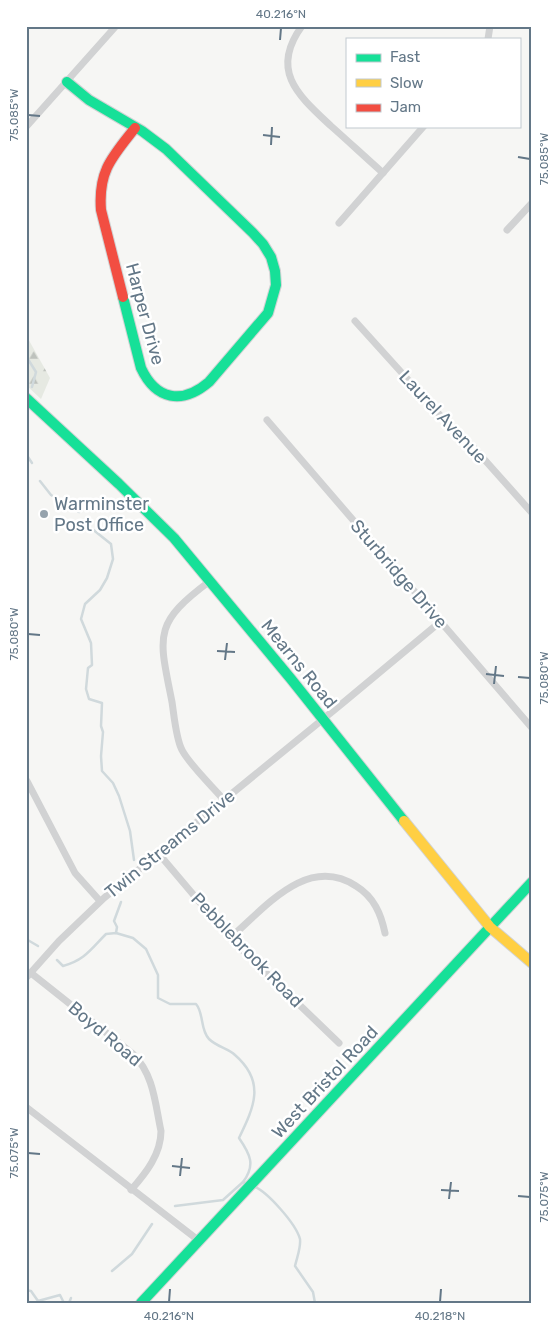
<svg xmlns="http://www.w3.org/2000/svg" width="558" height="1329" viewBox="0 0 558 1329" font-family="Rubik,sans-serif">
<style>
.forest{fill:url(#forest-firs)}
.lines{fill:none;stroke-linecap:round;stroke-linejoin:round}
.stream{stroke:#d0d9dc;stroke-width:2.5}
.fast-casing{stroke:#d1d3d4;stroke-width:12}
.slow-casing{stroke:#d1d3d4;stroke-width:12}
.jam-casing{stroke:#d1d3d4;stroke-width:12}
.street{stroke:#d1d2d3;stroke-width:7}
.fast{stroke:#16e098;stroke-width:10}
.slow{stroke:#ffcf43;stroke-width:10}
.jam{stroke:#f24e42;stroke-width:10}
.ticks{fill:none;stroke:#637787;stroke-width:2}
.poi-dot{fill:#96a3ad;stroke:#fff;stroke-width:2}
.labels{text-anchor:middle;stroke-width:5;stroke-linejoin:round;paint-order:stroke}
.street-label{font-size:18px;fill:#637787;stroke:#fff}
.poi-label{font-size:18px;fill:#637787;stroke:#fff;text-anchor:start}
.neatline{fill:none;stroke:#637787;stroke-width:2}
.ticks-label{font-size:12px;text-anchor:middle;fill:#637787}
</style>
<defs>
<pattern id="forest-firs" width="22" height="20" patternUnits="userSpaceOnUse" patternTransform="scale(1.25)"><rect width="22" height="20" fill="#e6e9e2"/><path d="M5 1l3.5 6h-7zM16 11l3.5 6h-7z" fill="#bec2bd"/></pattern>
</defs>
<rect width="100%" height="100%" fill="#f6f6f4"/>
<polygon class="forest" points="26,335 50,378 41,399 26,385"/>
<g class="lines">
<g class="stream">
<polyline points="26,356 36,372 32,387"/>
<polyline points="26,454 32,463"/>
<polyline points="40,481 51,495 79,512"/>
<polyline points="91,528 111,544 113,559 107,578 100,590 85,604 81,619 91,643 92,665 88,668 86,689 89,699 102,703 101,726 103,732 101,756 102,771 113,783 119,796 130,831 134,860"/>
<polyline points="116,933 117,927 114,921 121,902"/>
<polyline points="26,939 38,946"/>
<path d="M57,960l6,6c22,-6 28,-17 43,-32l10,-1 17,5 13,11 12,26v23l12,6h26c8,9 4,26 13,35 8,8 19,9 26,16 31,27 19,52 4,83 11,16 17,27 4,44"/>
<path d="M253,1186c14,5 43,38 47,53 1,9 -3,18 -5,27l18,26 2,11"/>
<polyline points="175,1206 223,1200 243,1182 248,1184"/>
<polyline points="112,1271 132,1254 152,1224"/>
<polyline points="26,1290 31,1291 38,1301 60,1295 64,1303"/>
<polyline points="69,1303 71,1298"/>
</g>
<defs>
<g id="fast">
<path d="M67,82l22,18 53,31 24,18 87,84 10,11 8,13 4,14 1,14 -8,28 -59,69c-27,23 -53,18 -68,-14l-18,-71"/>
<polyline points="26,398 119,484 174,538 291,679 404,821"/>
<polyline points="141,1303 532,882"/>
</g>
<polyline id="slow" points="404,821 490,927 532,963"/>
<path id="jam" d="M123,297l-22,-87c-3,-39 11,-53 34,-82"/>
</defs>
<use href="#fast" class="fast-casing"/>
<use href="#slow" class="slow-casing"/>
<use href="#jam" class="jam-casing"/>
<g class="street">
<path d="M302,26c-33,45 -3,70 29,100 17,15 34,31 52,47"/>
<polyline points="488,39 490,26"/>
<polyline points="26,127 116,26"/>
<polyline points="339,223 424,126"/>
<polyline points="507,230 532,203"/>
<polyline points="355,321 448,424 475,449 532,513"/>
<polyline points="267,420 532,728"/>
<path d="M210,581c-58,43 -51,55 -38,121 2,13 4,37 10,48 7,14 30,36 42,50"/>
<polyline points="27,781 75,873 100,901"/>
<polyline points="159,854 230,938 339,1043"/>
<path d="M230,938c35,-30 77,-84 126,-52 18,11 25,28 29,47"/>
<path d="M31,973l102,81c21,21 22,49 28,77 0,23 -15,42 -30,59"/>
<polyline points="26,978 59,941 104,898 344,702 440,622"/>
<polyline points="26,1107 198,1240"/>
</g>
<use href="#fast" class="fast"/>
<use href="#slow" class="slow"/>
<use href="#jam" class="jam"/>
</g>
<path class="ticks" d="M280,40l1,-12M28,115l12,1M263,135l17,2M271,145l1,-18M518,157l12,2M28,634l12,1M217,651l18,1M225,660l2,-17M486,674l18,2M518,677l12,1M494,684l2,-18M28,1153l12,1M172,1166l18,2M180,1176l2,-18M441,1190l18,1M518,1196l12,1M449,1199l2,-17M169,1302l1,-13M440,1302l1,-13"/>
<circle class="poi-dot" cx="44" cy="514" r="5"/>
<g class="labels">
<g class="street-label">
<text transform="translate(145 314) rotate(75)" y="6">Harper Drive</text>
<text transform="translate(443 417) rotate(47)" y="6">Laurel Avenue</text>
<text transform="translate(399 574) rotate(49)" y="6">Sturbridge Drive</text>
<text transform="translate(299 664) rotate(51)" y="6">Mearns Road</text>
<text transform="translate(170 844) rotate(-39)" y="6">Twin Streams Drive</text>
<text transform="translate(247 950) rotate(46)" y="6">Pebblebrook Road</text>
<text transform="translate(105 1034) rotate(40)" y="6">Boyd Road</text>
<text transform="translate(325 1082) rotate(-47)" y="6">West Bristol Road</text>
</g>
<g class="poi-label">
<text x="54" y="510">Warminster<tspan x="54" dy="21">Post Office</tspan></text>
</g>
</g>
<rect width="558" height="1329" fill="none" stroke="#ffffff" stroke-width="55"/>
<rect x="346" y="38" width="175" height="90" fill="#ffffff" stroke="#c1c9cf"/>
<rect x="356" y="54" width="25" height="8" fill="#16e098" stroke="#c1c9cf"/>
<text x="390" y="62" font-size="15" fill="#637787">Fast</text>
<rect x="356" y="79" width="25" height="8" fill="#ffcf43" stroke="#c1c9cf"/>
<text x="390" y="88" font-size="15" fill="#637787">Slow</text>
<rect x="356" y="104" width="25" height="8" fill="#f24e42" stroke="#c1c9cf"/>
<text x="390" y="112" font-size="15" fill="#637787">Jam</text>
<rect x="28" y="28" width="502" height="1274" class="neatline"/>
<g class="ticks-label">
<text x="281" y="18">40.216°N</text>
<text transform="translate(14 115) rotate(-90)" y="4">75.085°W</text>
<text transform="translate(544 159) rotate(-90)" y="4">75.085°W</text>
<text transform="translate(14 634) rotate(-90)" y="4">75.080°W</text>
<text transform="translate(544 678) rotate(-90)" y="4">75.080°W</text>
<text transform="translate(14 1153) rotate(-90)" y="4">75.075°W</text>
<text transform="translate(544 1197) rotate(-90)" y="4">75.075°W</text>
<text x="169" y="1320">40.216°N</text>
<text x="440" y="1320">40.218°N</text>
</g>
</svg>
